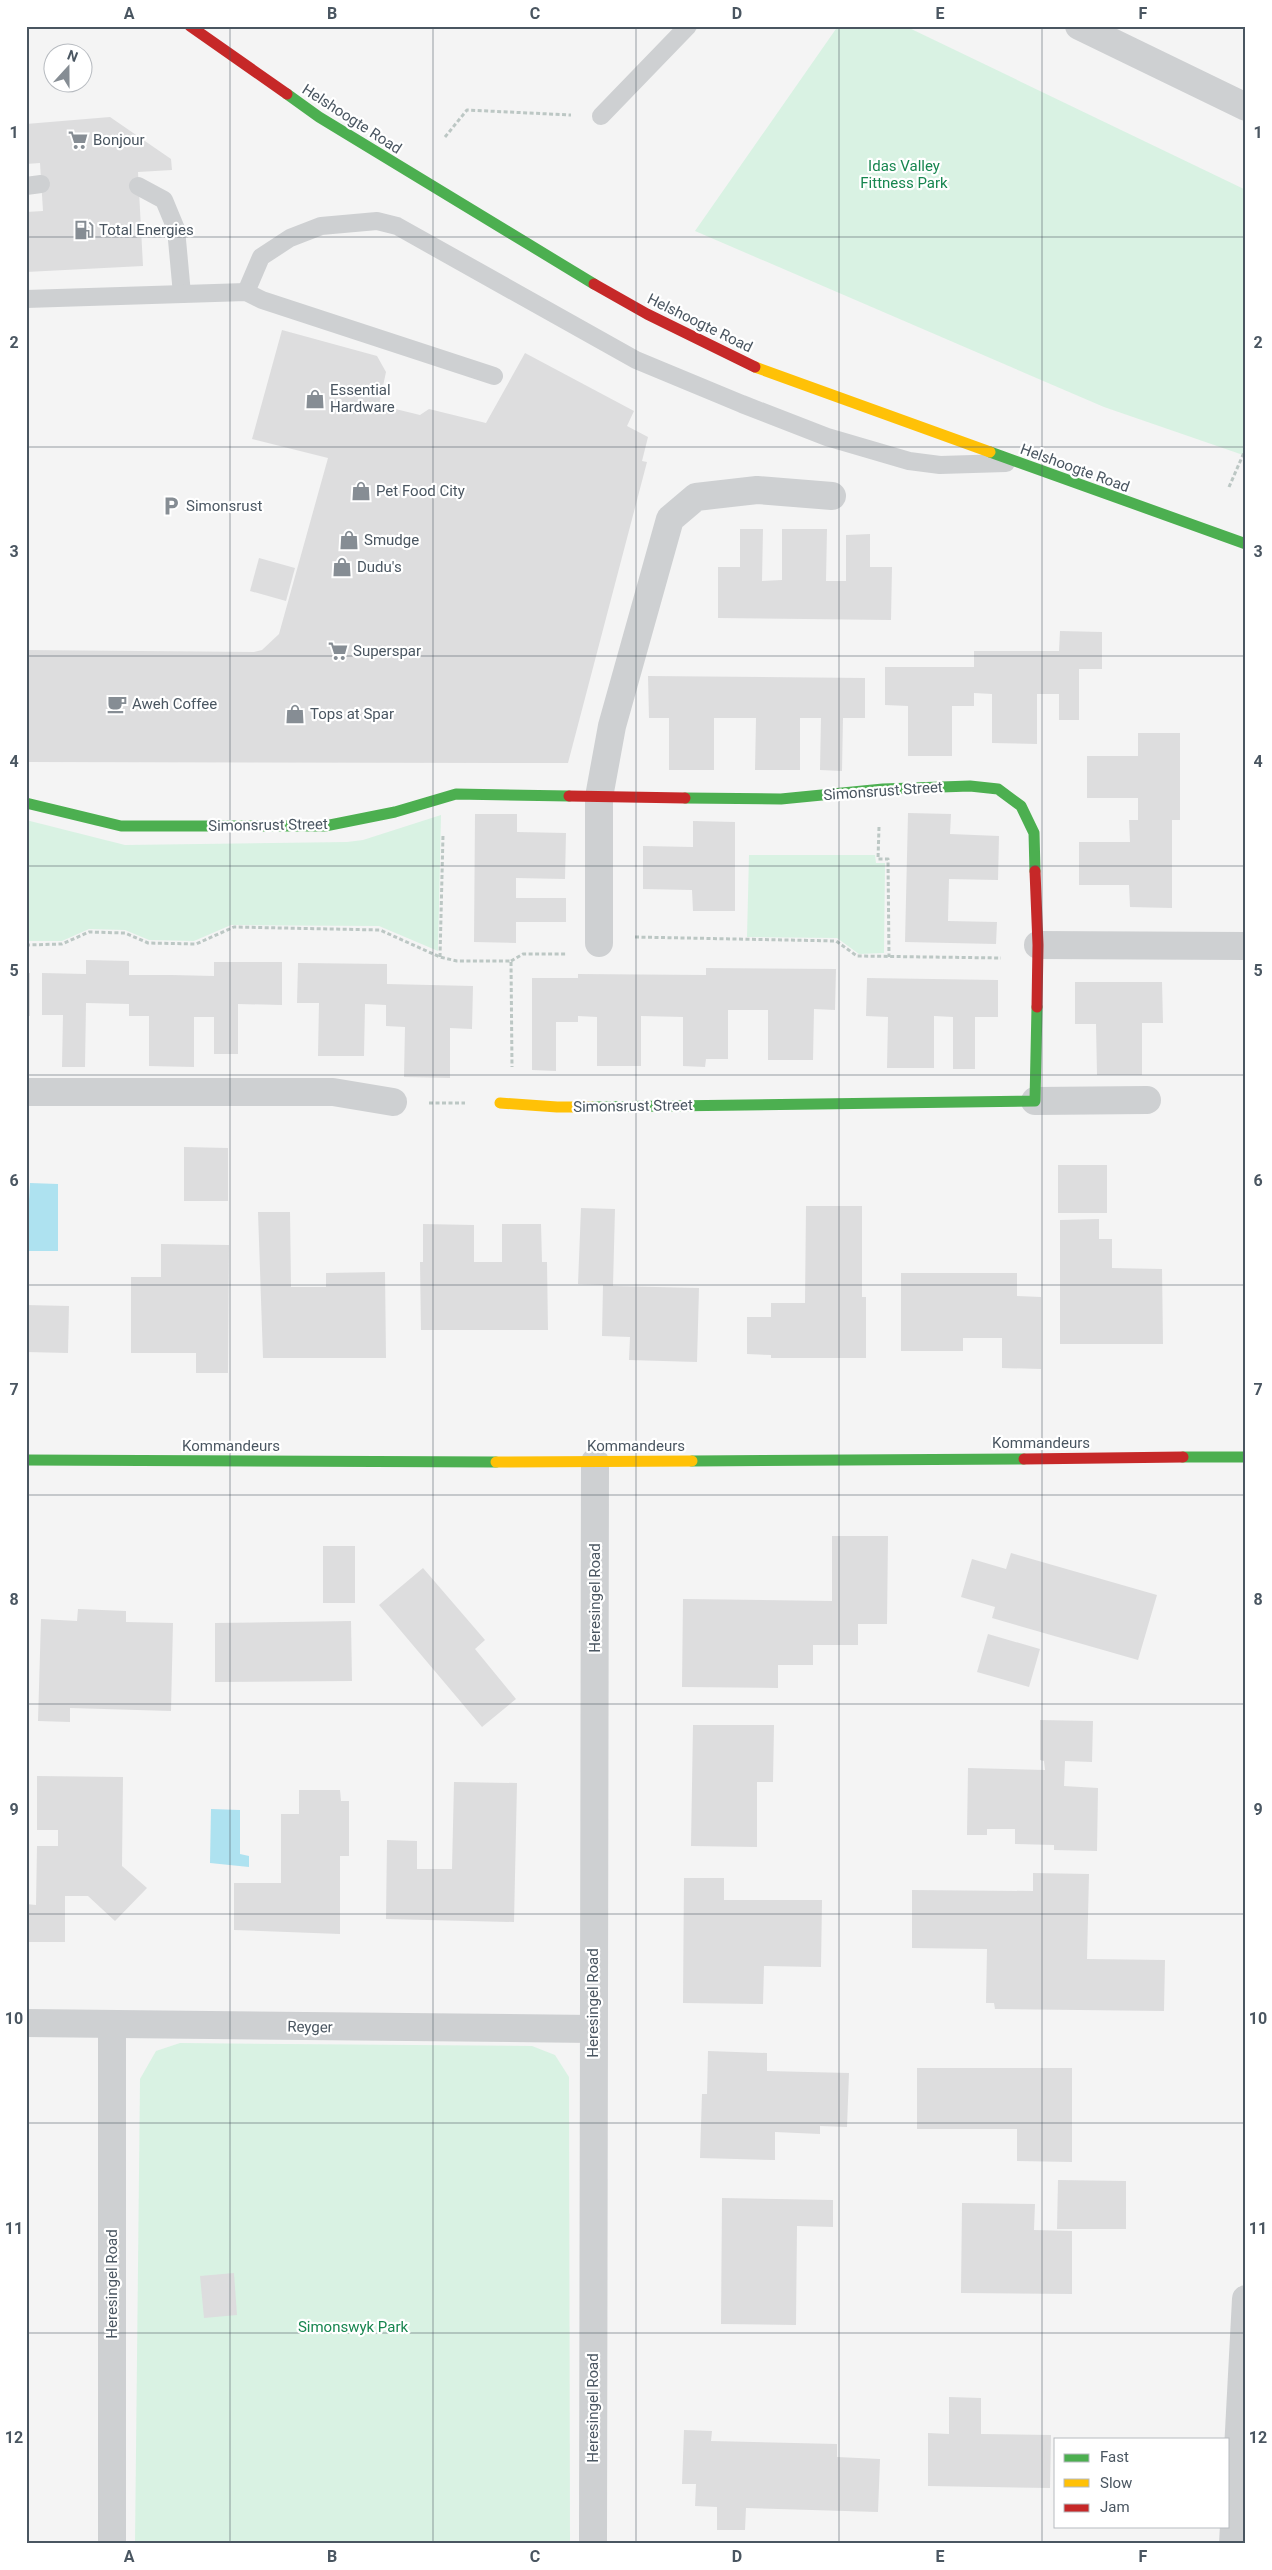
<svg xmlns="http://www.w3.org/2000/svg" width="1272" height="2570" viewBox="0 0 1272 2570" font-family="Roboto,sans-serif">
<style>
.green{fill:#d9f2e3}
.water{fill:#aee2f0}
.building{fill:#ddddde}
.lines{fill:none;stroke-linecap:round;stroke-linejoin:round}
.path{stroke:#bcc7c4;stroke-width:3;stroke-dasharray:4 2.5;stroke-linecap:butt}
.lane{stroke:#ced0d2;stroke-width:18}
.street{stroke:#ced0d2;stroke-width:28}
.fast{stroke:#4caf50;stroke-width:11}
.slow{stroke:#ffc107;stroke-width:11}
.jam{stroke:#c62828;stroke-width:11}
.grid{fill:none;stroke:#4a5661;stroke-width:1;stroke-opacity:0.55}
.labels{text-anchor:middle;stroke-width:4.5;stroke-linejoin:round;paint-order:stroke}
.street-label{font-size:15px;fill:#4a5661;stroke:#fff}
.poi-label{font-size:15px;fill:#4a5661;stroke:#fff;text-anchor:start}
.park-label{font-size:15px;fill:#17864f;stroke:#fff}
.neatline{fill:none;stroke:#4a5661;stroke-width:2}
.grid-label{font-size:16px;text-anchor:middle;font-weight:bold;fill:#4a5661}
</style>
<rect width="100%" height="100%" fill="#f4f4f4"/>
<g class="green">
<polygon points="838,26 905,26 1246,190 1246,456 1104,407 695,231"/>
<polygon points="441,815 438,951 379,926 231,925 194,941 149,940 125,930 89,929 62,941 26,941 26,820 125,845 347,842 363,840"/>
<polygon points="749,855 875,855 876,863 885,863 884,953 859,954 837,938 747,937"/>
<polygon points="180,2043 532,2046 555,2055 569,2077 570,2544 135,2544 140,2079 156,2051"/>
</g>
<g class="water">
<polygon points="30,1183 58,1184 58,1251 26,1251"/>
<polygon points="211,1809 240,1810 240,1854 249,1856 249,1867 210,1863"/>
</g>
<g class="building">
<polygon points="110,117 171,159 172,170 138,172 143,266 26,272 26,212 43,211 40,163 26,164 26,124"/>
<polygon points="282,330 377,356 386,372 379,405 420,415 429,409 486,423 525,353 634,411 627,426 648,437 642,461 647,462 568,763 26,762 26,650 254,652 262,650 279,634 328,458 252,439"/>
<polygon points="740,529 763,529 762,581 782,580 782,529 827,529 826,581 846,581 846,535 870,534 870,567 892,567 891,620 718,618 718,567 740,567"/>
<polygon points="259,558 295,568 286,601 250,591"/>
<polygon points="1060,631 1102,632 1102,669 1079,669 1079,720 1059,720 1059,694 1037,694 1037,744 992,743 992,694 974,693 974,706 952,706 952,756 908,756 908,706 885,705 885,667 974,667 974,651 1059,651"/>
<polygon points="648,676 865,678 865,718 843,718 842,771 820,770 821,718 800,718 800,770 755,770 756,718 714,718 714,770 669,770 669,718 649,718"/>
<polygon points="1138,733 1180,733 1180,820 1172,820 1172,908 1130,907 1129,885 1079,885 1079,842 1130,842 1129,820 1138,820 1138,798 1087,798 1087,756 1138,756"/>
<polygon points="908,813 951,814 950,834 999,836 998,880 949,879 948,921 997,922 996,944 905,942"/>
<polygon points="475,814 517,814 517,832 566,833 565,879 516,878 516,898 566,898 566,922 516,922 516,943 474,942"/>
<polygon points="693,821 735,822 735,911 693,911 692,890 643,889 643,846 693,847"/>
<polygon points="86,960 129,961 129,975 172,975 214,976 214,962 282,962 282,1005 238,1004 238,1054 214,1054 214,1017 194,1017 194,1067 149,1066 149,1016 129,1016 129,1004 86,1003 85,1067 62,1067 63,1015 42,1015 42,973 86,974"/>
<polygon points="298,963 387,964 387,984 473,986 472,1029 450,1028 450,1078 404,1077 405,1027 386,1026 386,1005 365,1004 364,1056 318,1056 319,1003 297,1003"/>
<polygon points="706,968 836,969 835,1010 814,1009 813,1060 768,1060 768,1010 728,1010 728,1059 706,1059 705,1067 683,1066 683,1017 641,1016 641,1066 597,1066 597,1017 578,1016 578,1022 556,1022 556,1071 532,1070 532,978 578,978 578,974 706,975"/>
<rect x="26" y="973" width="4" height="43"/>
<polygon points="867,978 998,980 998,1017 975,1017 975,1069 953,1069 953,1017 934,1016 934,1068 887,1068 888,1017 866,1016"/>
<polygon points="1075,982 1162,982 1163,1023 1142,1023 1142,1075 1097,1075 1096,1024 1075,1024"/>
<polygon points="184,1147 228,1148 228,1201 184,1201"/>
<rect x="1058" y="1165" width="49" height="48"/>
<polygon points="806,1206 862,1206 862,1297 866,1297 866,1358 771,1358 771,1355 747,1354 747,1317 771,1317 771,1303 805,1303"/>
<polygon points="581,1208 615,1209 613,1286 699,1288 697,1362 629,1360 630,1337 602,1336 603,1285 578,1284"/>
<polygon points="258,1212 290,1212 291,1287 326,1287 326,1273 385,1272 386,1358 263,1358"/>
<polygon points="1099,1219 1099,1239 1112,1239 1112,1268 1162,1269 1163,1344 1060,1344 1060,1220"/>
<polygon points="423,1224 474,1225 474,1262 502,1262 502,1224 541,1224 542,1262 547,1262 548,1330 421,1330 420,1262 423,1262"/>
<polygon points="161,1244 229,1245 228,1373 196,1373 196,1353 131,1353 131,1277 161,1277"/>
<polygon points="901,1273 1017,1273 1017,1296 1041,1297 1041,1369 1002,1368 1002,1338 963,1338 963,1351 901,1351"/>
<polygon points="26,1305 69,1306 68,1353 26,1352"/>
<polygon points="832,1536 888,1536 887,1624 858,1624 858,1645 813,1645 813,1665 778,1665 778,1688 682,1687 683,1599 832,1601"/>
<rect x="323" y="1546" width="32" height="57"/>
<polygon points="1011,1553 1157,1595 1138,1660 992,1618 995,1607 961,1597 972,1559 1006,1569"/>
<polygon points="423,1568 485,1640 475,1649 516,1699 482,1727 379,1605"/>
<polygon points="78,1609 126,1611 126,1622 173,1623 171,1711 70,1708 70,1722 38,1721 41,1619 77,1621"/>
<polygon points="351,1621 352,1681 215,1682 215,1623"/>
<polygon points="988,1634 1040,1649 1029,1687 977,1672"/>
<polygon points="1040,1720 1093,1721 1092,1762 1065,1761 1064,1786 1098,1788 1097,1851 1054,1850 1054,1845 1015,1844 1015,1829 987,1829 987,1835 967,1835 968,1768 1045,1770 1044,1761 1040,1760"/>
<polygon points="693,1725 774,1725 773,1782 757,1782 757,1847 691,1846"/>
<polygon points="37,1776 123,1777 122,1866 147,1888 115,1921 88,1896 65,1896 65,1942 26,1942 26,1904 36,1905 37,1846 58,1846 58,1830 37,1830"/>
<polygon points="454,1782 517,1783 514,1922 386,1919 387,1840 417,1841 417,1869 452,1869"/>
<polygon points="299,1790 340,1790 341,1801 349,1801 349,1856 340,1856 340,1934 234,1930 234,1883 281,1883 281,1814 299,1814"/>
<polygon points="1033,1873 1089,1874 1087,1959 1165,1960 1164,2011 995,2009 994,2003 986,2003 987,1949 912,1948 912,1890 1033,1891"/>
<polygon points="684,1878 724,1878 724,1900 822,1900 821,1967 764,1966 763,2004 683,2003"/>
<polygon points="708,2051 767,2053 767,2071 849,2073 847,2127 820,2126 820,2134 775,2132 775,2160 700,2158 702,2094 707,2094"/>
<polygon points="917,2068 1072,2068 1072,2162 1017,2161 1017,2129 917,2129"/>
<polygon points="1058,2180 1126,2181 1126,2229 1057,2229"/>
<polygon points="722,2198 833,2200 833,2227 797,2226 796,2325 721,2324"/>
<polygon points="962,2203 1035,2204 1034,2230 1072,2231 1072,2294 961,2293"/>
<polygon points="234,2273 237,2315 204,2318 200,2276"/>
<polygon points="949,2397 981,2398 981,2434 1051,2435 1050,2488 928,2486 928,2433 949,2434"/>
<polygon points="684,2430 712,2431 711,2441 837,2444 837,2457 880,2459 878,2512 746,2508 745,2530 717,2530 717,2507 695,2506 696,2484 682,2484"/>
</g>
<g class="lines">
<g class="path">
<polyline points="445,137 467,110 571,115"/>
<polyline points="1229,487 1246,448"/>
<polyline points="879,827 878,859 888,859 889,957"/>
<polyline points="635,937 836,941 857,956 1001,958"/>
<polyline points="26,945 62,944 89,932 125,933 148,943 196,944 234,927 380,930 440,957 457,961 511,961 512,1067"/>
<polyline points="440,957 443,835"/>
<polyline points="511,961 523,954 566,954"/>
<polyline points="429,1103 465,1103"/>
</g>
<g class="lane">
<polyline points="601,116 688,26"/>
<polyline points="26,186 41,184"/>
<polyline points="138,186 164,200 176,229 182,294"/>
<polyline points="246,292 261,257 290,238 321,226 377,221 397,226 636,360 742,404 827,437 909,461 940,465 1006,463"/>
<polyline points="26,299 246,292 262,300 494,376"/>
</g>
<g class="street">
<polyline points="1079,26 1246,107"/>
<polyline points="599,943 599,797 612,726 670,519 696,497 757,490 832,496"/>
<polyline points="1038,945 1246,946"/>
<polyline points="26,1092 333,1092 393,1102"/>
<polyline points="1035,1101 1147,1100"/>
<polyline points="26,2023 593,2029"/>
<polyline points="112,2025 112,2544"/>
<polyline points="593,2544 595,1462"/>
<polyline points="1233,2544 1246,2299"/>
</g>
<g class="fast">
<polyline points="287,94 319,117 594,284"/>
<polyline points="990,452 1246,544"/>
<polyline points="685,798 781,799 883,789 970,786 998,789 1021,806 1034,833 1035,871"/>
<polyline points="26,803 121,826 325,826 395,812 456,794 569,796"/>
<polyline points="592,1107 1035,1101 1037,1007"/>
<polyline points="1183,1457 1246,1457"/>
<polyline points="26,1460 496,1462"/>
<polyline points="692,1461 1024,1459"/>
</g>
<g class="slow">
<polyline points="755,367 990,452"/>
<polyline points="500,1103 557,1107 592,1107"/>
<polyline points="496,1462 692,1461"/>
</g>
<g class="jam">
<polyline points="190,26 287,94"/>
<polyline points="594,284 647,314 755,367"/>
<polyline points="569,796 685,798"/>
<polyline points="1035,871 1038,945 1037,1007"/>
<polyline points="1024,1459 1183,1457"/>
</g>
</g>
<path class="grid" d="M230,26v2518M433,26v2518M636,26v2518M839,26v2518M1042,26v2518M26,237h1220M26,447h1220M26,656h1220M26,866h1220M26,1075h1220M26,1285h1220M26,1495h1220M26,1704h1220M26,1914h1220M26,2123h1220M26,2333h1220"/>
<defs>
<symbol id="supermarket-bare" viewBox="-9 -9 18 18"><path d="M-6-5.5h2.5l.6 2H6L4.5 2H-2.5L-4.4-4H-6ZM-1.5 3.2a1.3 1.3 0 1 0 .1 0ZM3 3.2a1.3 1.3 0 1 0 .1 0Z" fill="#868d94" stroke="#fff" stroke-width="2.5" paint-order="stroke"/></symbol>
<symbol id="fuel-bare" viewBox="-9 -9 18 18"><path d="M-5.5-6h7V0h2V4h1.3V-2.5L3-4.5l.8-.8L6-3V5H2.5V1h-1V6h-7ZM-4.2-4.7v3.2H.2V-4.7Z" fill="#868d94" stroke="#fff" stroke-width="2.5" paint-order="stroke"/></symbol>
<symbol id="shop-bare" viewBox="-9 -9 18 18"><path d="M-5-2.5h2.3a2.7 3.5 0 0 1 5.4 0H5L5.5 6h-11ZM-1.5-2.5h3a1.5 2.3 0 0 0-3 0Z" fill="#868d94" stroke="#fff" stroke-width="2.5" paint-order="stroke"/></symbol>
<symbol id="parking-bare" viewBox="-9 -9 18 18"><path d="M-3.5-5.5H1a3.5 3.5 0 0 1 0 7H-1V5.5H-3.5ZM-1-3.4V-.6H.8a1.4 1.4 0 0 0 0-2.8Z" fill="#868d94" stroke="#fff" stroke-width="2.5" paint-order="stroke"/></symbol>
<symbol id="cafe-bare" viewBox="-9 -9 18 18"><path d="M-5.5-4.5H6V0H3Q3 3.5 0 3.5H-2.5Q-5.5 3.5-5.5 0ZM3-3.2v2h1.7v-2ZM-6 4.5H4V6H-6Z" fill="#868d94" stroke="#fff" stroke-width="2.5" paint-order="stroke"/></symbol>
</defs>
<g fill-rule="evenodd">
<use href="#supermarket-bare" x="64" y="126" width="28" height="28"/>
<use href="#fuel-bare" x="70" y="216" width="28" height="28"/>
<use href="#shop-bare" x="301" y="385" width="28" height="28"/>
<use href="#shop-bare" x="347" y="477" width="28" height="28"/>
<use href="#parking-bare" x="157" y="492" width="28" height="28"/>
<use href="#shop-bare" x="335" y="526" width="28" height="28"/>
<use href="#shop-bare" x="328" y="553" width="28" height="28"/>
<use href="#supermarket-bare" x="324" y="637" width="28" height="28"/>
<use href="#cafe-bare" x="103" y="690" width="28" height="28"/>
<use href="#shop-bare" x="281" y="700" width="28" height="28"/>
</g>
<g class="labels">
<g class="street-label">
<text transform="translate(352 119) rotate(33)" y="5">Helshoogte Road</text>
<text transform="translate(700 323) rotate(26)" y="5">Helshoogte Road</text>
<text transform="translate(1075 468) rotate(20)" y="5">Helshoogte Road</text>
<text transform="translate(883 791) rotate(-4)" y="5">Simonsrust Street</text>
<text transform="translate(268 825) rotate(-1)" y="5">Simonsrust Street</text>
<text transform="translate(633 1106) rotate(-1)" y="5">Simonsrust Street</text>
<text x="1041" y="1448">Kommandeurs</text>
<text x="231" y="1451">Kommandeurs</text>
<text x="636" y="1451">Kommandeurs</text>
<text transform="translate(595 1598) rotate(-90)" y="5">Heresingel Road</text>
<text transform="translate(593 2003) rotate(-90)" y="5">Heresingel Road</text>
<text transform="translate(310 2027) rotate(1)" y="5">Reyger</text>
<text transform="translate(112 2284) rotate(-90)" y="5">Heresingel Road</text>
<text transform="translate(593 2408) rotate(-90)" y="5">Heresingel Road</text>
</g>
<g class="poi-label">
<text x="93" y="145">Bonjour</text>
<text x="99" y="235">Total Energies</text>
<text x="330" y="395">Essential<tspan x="330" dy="17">Hardware</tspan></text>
<text x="376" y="496">Pet Food City</text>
<text x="186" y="511">Simonsrust</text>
<text x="364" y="545">Smudge</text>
<text x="357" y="572">Dudu's</text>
<text x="353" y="656">Superspar</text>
<text x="132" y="709">Aweh Coffee</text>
<text x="310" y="719">Tops at Spar</text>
</g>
<g class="park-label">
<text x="904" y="171">Idas Valley<tspan x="904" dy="17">Fittness Park</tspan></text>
<text x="353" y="2332">Simonswyk Park</text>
</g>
</g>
<rect width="1272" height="2570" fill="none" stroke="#ffffff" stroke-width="55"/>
<rect x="1054" y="2438" width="175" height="90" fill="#ffffff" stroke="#b7bbc0"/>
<rect x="1064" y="2454" width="25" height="8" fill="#4caf50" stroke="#b7bbc0"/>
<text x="1100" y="2462" font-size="15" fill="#4a5661">Fast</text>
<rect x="1064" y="2479" width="25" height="8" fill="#ffc107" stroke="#b7bbc0"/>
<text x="1100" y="2488" font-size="15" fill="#4a5661">Slow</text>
<rect x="1064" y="2504" width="25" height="8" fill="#c62828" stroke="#b7bbc0"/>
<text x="1100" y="2512" font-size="15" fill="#4a5661">Jam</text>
<g transform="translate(68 68) rotate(21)"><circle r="24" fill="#ffffff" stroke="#b7bbc0"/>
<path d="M0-4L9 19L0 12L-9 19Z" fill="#868d94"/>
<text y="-8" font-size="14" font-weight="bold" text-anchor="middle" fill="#4a5661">N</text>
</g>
<rect x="28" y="28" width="1216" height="2514" class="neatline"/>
<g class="grid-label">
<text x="129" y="19">A</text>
<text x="332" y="19">B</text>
<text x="535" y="19">C</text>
<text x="737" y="19">D</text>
<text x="940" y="19">E</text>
<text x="1143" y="19">F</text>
<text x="14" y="138">1</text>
<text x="1258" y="138">1</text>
<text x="14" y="348">2</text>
<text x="1258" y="348">2</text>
<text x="14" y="557">3</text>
<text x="1258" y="557">3</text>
<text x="14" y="767">4</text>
<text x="1258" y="767">4</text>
<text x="14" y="976">5</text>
<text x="1258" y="976">5</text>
<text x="14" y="1186">6</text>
<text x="1258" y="1186">6</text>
<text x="14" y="1395">7</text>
<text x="1258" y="1395">7</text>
<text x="14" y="1605">8</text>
<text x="1258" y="1605">8</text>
<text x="14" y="1815">9</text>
<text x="1258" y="1815">9</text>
<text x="14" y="2024">10</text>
<text x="1258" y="2024">10</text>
<text x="14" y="2234">11</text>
<text x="1258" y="2234">11</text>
<text x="14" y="2443">12</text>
<text x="1258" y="2443">12</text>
<text x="129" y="2562">A</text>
<text x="332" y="2562">B</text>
<text x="535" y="2562">C</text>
<text x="737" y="2562">D</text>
<text x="940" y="2562">E</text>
<text x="1143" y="2562">F</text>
</g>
</svg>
